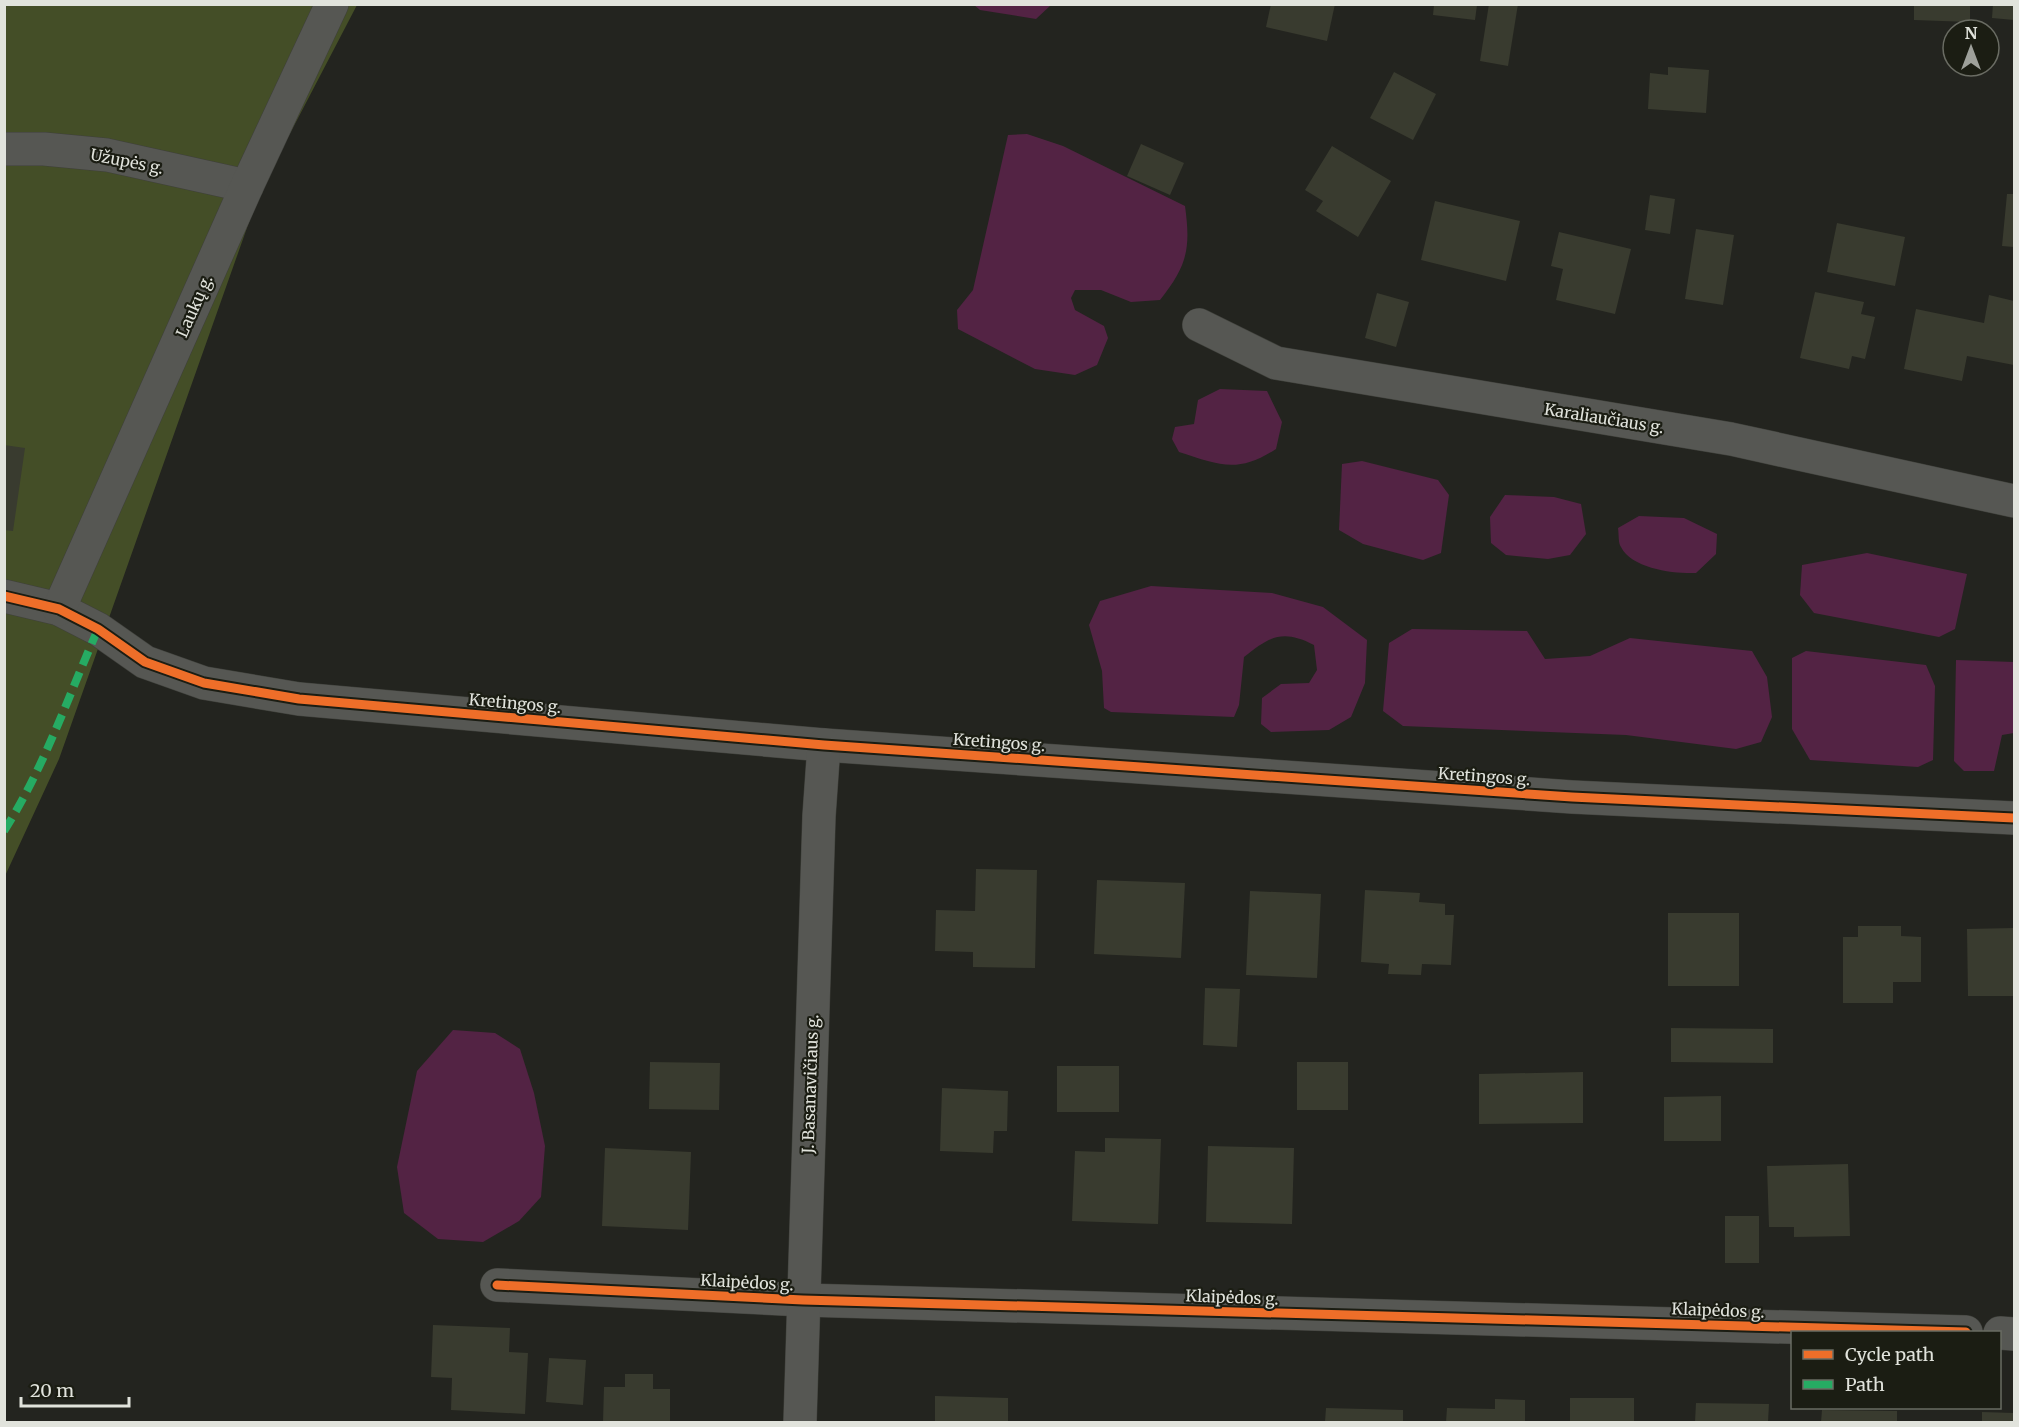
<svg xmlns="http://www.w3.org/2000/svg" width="2019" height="1427" viewBox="0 0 2019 1427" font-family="Merriweather,serif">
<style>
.green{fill:#444e27}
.water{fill:#532344}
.building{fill:#393b2f}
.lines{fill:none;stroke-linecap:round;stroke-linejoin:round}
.minor-casing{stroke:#3f403b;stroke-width:34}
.minor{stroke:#565753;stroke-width:33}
.quiet{stroke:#26ab63;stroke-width:8;stroke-dasharray:15 8;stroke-linecap:butt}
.cycleway-casing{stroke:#1b1d13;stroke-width:13}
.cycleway{stroke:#ee6e29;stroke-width:9}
.labels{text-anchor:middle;stroke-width:4.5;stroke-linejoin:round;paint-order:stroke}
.street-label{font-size:16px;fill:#e1e3dc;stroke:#1b1d13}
</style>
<rect width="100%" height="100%" fill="#23241f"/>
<polygon class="green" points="5,5 357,5 260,191 59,759 5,876"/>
<g class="water">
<polygon points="974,5 1051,5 1036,19 980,10"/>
<path d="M1027,134l36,12 122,60c6,43 2,60 -25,94l-29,2 -30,-12h-26l-4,8 4,12 29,16 4,12 -11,27 -22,10 -40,-6 -77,-40 -1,-19 16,-20 35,-155z"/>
<path d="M1220,389l47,2 15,31 -6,27c-39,25 -56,16 -97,3l-7,-13 3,-12 19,-3 4,-24z"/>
<polygon points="1362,461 1438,480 1449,495 1441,553 1423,560 1363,544 1339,530 1342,464"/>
<polygon points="1505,495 1554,497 1581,504 1586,534 1570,555 1548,559 1506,555 1491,543 1490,517"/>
<path d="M1639,516l45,2 33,16 -1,20 -20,19c-21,1 -64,-4 -75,-26 -3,-4 -2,-13 -3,-19z"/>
<polygon points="1867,553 1967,574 1955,629 1939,637 1814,613 1800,595 1802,565"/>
<path d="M1151,586l121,7 51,14 44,33 -2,43 -14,34 -22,13 -58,2 -10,-8 1,-26 19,-14 28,-1 8,-13 -3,-25c-31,-16 -44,-9 -70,12l-5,48 -5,12 -123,-5 -7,-4 -2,-37 -13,-46 11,-24z"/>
<polygon points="1412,629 1527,631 1545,659 1590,656 1630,638 1752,651 1767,677 1772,717 1761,742 1736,749 1626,735 1403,726 1383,711 1389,643"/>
<polygon points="1806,651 1926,665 1935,686 1933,760 1918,767 1810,760 1792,729 1792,658"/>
<polygon points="1956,660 2014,662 2014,733 2002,735 1994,771 1964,771 1954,761"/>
<polygon points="453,1030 495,1033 520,1049 534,1093 545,1146 541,1197 519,1221 483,1242 438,1239 404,1213 397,1167 417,1071"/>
</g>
<g class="building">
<polygon points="1271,4 1335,4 1327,41 1266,27"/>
<polygon points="1489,4 1518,4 1508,66 1480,61"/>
<polygon points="1914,4 1970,4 1970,22 1914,20"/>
<polygon points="1993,4 2014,4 2014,20 1992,18"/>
<polygon points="1434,5 1477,5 1475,20 1433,15"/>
<polygon points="1668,67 1709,70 1706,113 1648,109 1650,73 1668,75"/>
<polygon points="1394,72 1436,94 1413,140 1370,118"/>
<polygon points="1141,144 1184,163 1170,195 1127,176"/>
<polygon points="1332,146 1391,181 1358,237 1316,211 1323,201 1305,190"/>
<polygon points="2007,194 2014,194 2014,247 2002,246"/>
<polygon points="1650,195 1675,199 1670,234 1645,230"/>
<polygon points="1435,201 1520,221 1506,281 1421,260"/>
<polygon points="1837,223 1905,237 1895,286 1827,272"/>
<polygon points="1696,229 1734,235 1723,305 1685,299"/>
<polygon points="1559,232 1631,249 1615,314 1556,300 1563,269 1551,266"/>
<polygon points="1815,292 1864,302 1861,314 1875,317 1865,359 1852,356 1849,369 1800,358"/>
<polygon points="1377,293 1409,302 1396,347 1365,338"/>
<polygon points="1989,295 2014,301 2014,365 1967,356 1962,381 1904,369 1916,309 1984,323"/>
<polygon points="4,445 25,448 13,531 4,530"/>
<polygon points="976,869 1037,870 1035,968 973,967 973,952 935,951 936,910 975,911"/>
<polygon points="1097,880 1185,883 1181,958 1094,954"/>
<polygon points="1365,890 1420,893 1419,902 1445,904 1445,915 1454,915 1451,965 1422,964 1421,975 1388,974 1389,964 1361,962"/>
<polygon points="1250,891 1321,894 1317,978 1246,975"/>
<rect x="1668" y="913" width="71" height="73"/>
<polygon points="1858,926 1901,926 1901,936 1921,937 1921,982 1893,982 1893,1003 1843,1003 1843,937 1858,937"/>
<polygon points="2014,928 2014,996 1968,996 1967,929"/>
<polygon points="1205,988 1240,989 1237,1047 1203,1045"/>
<polygon points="1671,1028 1773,1029 1773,1063 1671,1062"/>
<polygon points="650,1062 720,1063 719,1110 649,1109"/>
<rect x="1297" y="1062" width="51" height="48"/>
<rect x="1057" y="1066" width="62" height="46"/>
<polygon points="1583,1072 1583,1123 1479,1124 1479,1074"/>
<polygon points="942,1088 1008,1091 1007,1131 994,1131 993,1153 940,1151"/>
<polygon points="1721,1096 1721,1141 1664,1141 1664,1097"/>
<polygon points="1105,1138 1161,1139 1158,1224 1072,1221 1075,1151 1105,1152"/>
<polygon points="1208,1146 1294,1148 1292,1224 1206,1222"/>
<polygon points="605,1148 691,1152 688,1230 602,1226"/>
<polygon points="1848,1164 1850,1236 1794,1237 1794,1227 1769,1227 1767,1166"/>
<rect x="1725" y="1216" width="34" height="47"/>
<polygon points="433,1325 510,1328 509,1352 528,1353 525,1414 451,1410 452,1378 431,1377"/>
<polygon points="549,1358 586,1360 583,1405 546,1402"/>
<polygon points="625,1374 653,1374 653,1389 670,1389 670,1422 603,1422 604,1387 625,1387"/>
<polygon points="935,1396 1008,1398 1008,1422 935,1422"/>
<rect x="1570" y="1398" width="64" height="24"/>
<polygon points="1495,1399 1525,1400 1525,1422 1446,1422 1447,1408 1495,1409"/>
<polygon points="1696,1403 1769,1404 1768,1422 1695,1422"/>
<polygon points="1326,1408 1403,1410 1403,1422 1325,1422"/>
<polygon points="1822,1410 1897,1411 1897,1422 1821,1422"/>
<polygon points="1982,1412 2014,1413 2014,1422 1982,1422"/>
</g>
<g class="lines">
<defs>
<g id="minor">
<polyline points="4,149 44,149 107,155 247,186"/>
<polyline points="1199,325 1276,363 1731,439 2014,501"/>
<polyline points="4,596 59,609 98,629 145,662 204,683 299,699 824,745 1572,797 2014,818"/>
<polyline points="59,609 247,186 332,4"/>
<polyline points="497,1285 803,1300 1966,1332"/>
<polyline points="2000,1333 2014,1334"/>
<polyline points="800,1422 819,816 824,745"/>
</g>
</defs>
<use href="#minor" class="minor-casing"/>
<use href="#minor" class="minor"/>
<path class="quiet" d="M4,831c40,-63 64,-134 94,-202"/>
<defs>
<g id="cycleway">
<polyline points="4,596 59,609 98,629 145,662 204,683 299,699 824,745 1572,797 2014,818"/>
<polyline points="497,1285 803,1300 1966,1332"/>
</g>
</defs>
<use href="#cycleway" class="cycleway-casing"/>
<use href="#cycleway" class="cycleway"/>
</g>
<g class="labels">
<g class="street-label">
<text transform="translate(127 161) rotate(11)" y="6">Užupės g.</text>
<text transform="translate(194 306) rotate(-66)" y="6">Laukų g.</text>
<text transform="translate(1604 418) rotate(9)" y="6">Karaliaučiaus g.</text>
<text transform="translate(515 703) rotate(5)" y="6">Kretingos g.</text>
<text transform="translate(999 742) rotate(4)" y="6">Kretingos g.</text>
<text transform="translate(1484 776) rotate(4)" y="6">Kretingos g.</text>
<text transform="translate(810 1084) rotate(-88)" y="6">J. Basanavičiaus g.</text>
<text transform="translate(747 1282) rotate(3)" y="6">Klaipėdos g.</text>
<text transform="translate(1232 1297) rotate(2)" y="6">Klaipėdos g.</text>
<text transform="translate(1718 1310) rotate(2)" y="6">Klaipėdos g.</text>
</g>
</g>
<rect width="2019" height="1427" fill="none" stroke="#e1e3dc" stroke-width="12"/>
<rect x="1791" y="1331" width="210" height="78" fill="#1b1d13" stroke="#6a6c63" stroke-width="1.5"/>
<rect x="1803" y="1350" width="30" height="9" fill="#ee6e29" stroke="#6a6c63" stroke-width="1.5"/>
<text x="1845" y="1361" font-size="18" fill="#e1e3dc">Cycle path</text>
<rect x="1803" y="1380" width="30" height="9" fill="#26ab63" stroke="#6a6c63" stroke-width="1.5"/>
<text x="1845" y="1391" font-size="18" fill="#e1e3dc">Path</text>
<g transform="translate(1971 48)"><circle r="28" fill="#1b1d13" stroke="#6a6c63" stroke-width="1.5"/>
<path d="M0-4.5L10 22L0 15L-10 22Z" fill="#9ea09a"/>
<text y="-9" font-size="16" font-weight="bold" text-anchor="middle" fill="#e1e3dc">N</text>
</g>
<path d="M21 1397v9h108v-9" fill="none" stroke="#e1e3dc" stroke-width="3"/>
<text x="30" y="1397" font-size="18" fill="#e1e3dc" stroke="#1b1d13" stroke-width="4.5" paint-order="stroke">20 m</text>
</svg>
